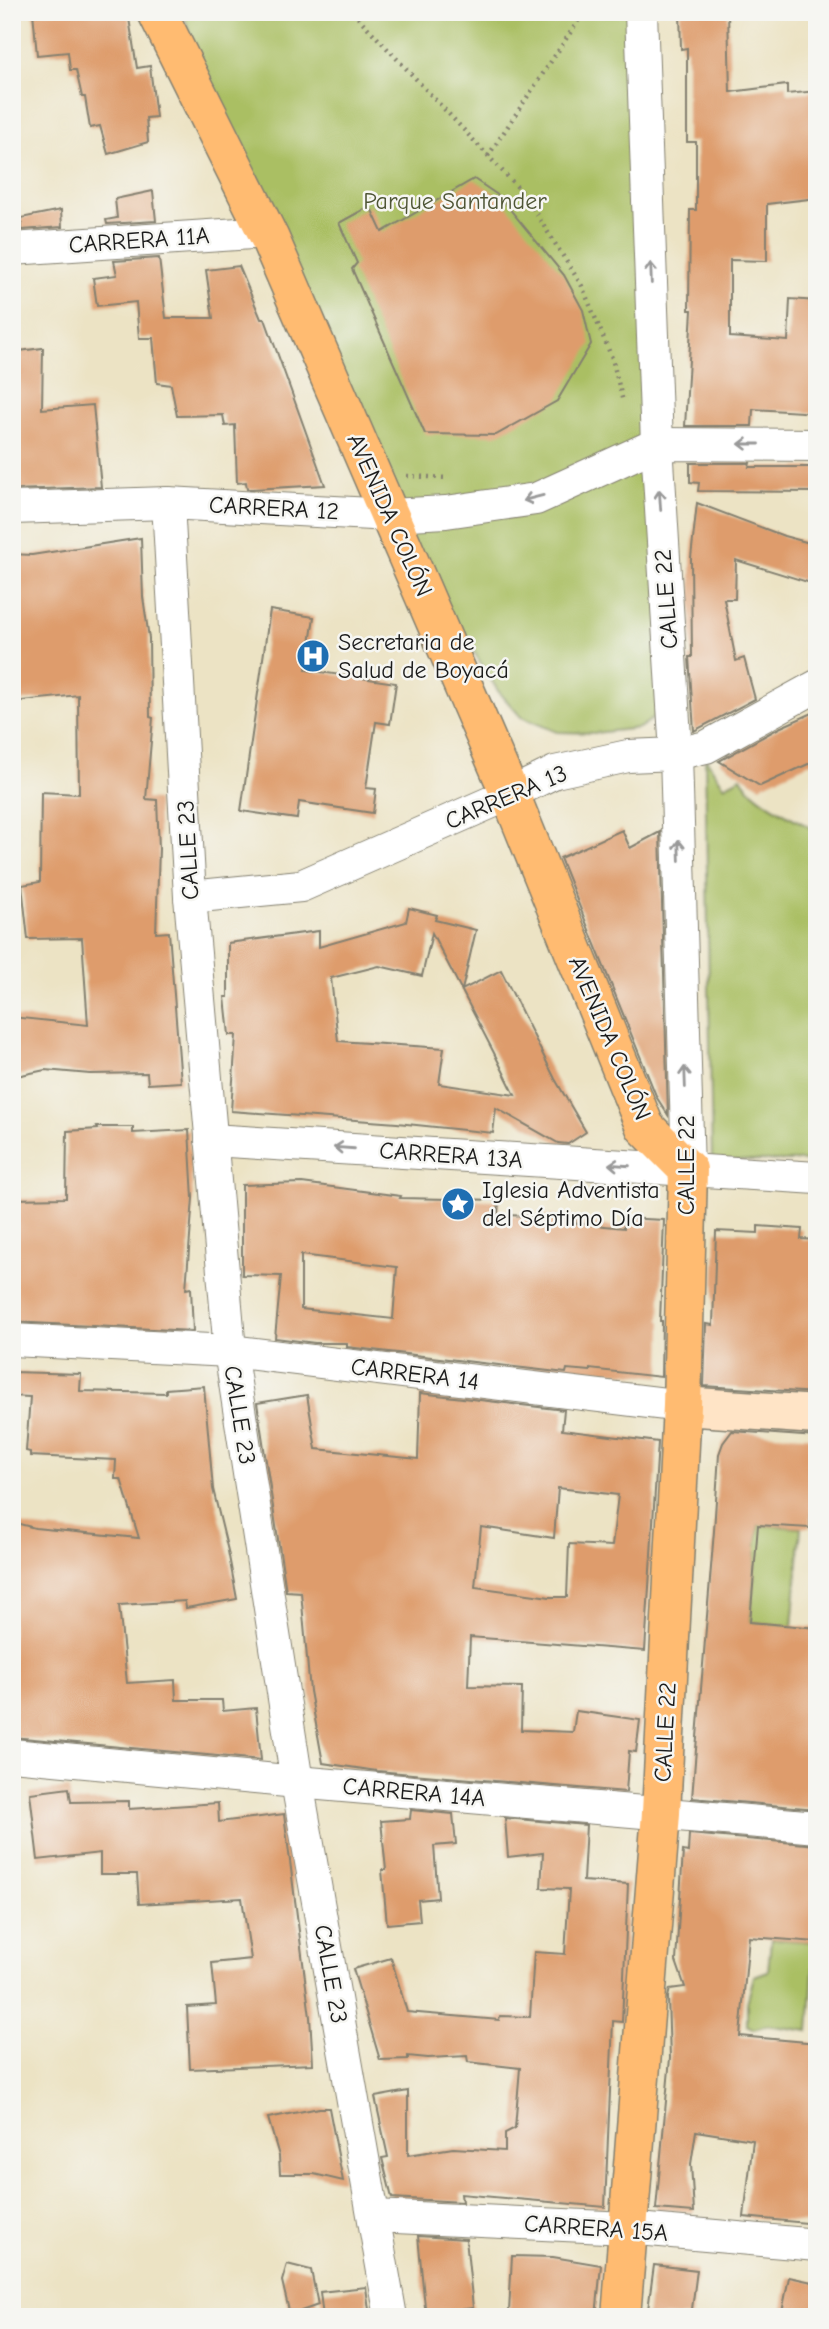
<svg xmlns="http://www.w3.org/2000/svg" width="829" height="2329" viewBox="0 0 829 2329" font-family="'Comic Neue',sans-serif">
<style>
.green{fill:#aabf64;stroke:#636e40;stroke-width:2}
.building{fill:#de9c6c;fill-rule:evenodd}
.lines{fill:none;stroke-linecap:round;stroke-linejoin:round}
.street-casing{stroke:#848070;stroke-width:34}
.secondary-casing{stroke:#848070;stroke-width:41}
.primary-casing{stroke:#848070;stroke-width:41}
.path{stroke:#848070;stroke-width:4.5;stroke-dasharray:2 5;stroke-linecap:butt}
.street{stroke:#fff;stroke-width:32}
.secondary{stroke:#ffe4c6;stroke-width:38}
.primary{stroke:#ffbb71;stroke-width:38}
.oneway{stroke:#999}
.labels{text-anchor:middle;stroke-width:5;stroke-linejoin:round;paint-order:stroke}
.park-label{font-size:24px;fill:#4e5535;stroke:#f6f6f2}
.street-label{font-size:24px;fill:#1c1c1c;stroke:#f6f6f2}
.poi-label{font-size:24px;fill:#1c1c1c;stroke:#f6f6f2;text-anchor:start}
</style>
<rect width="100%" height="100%" fill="#f6f6f2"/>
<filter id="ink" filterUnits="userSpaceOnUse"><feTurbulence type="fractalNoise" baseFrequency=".0143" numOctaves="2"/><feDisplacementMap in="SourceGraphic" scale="14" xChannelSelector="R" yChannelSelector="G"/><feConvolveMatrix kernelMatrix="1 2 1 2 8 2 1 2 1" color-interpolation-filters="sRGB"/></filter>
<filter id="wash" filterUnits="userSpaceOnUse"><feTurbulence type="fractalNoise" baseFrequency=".00686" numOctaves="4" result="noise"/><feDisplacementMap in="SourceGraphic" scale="28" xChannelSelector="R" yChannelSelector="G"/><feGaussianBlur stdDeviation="1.57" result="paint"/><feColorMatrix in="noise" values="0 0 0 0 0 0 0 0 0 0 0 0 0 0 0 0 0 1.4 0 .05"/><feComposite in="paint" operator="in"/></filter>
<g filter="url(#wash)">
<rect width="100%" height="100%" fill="#ece3c4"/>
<g class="green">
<polygon points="183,12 632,12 664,711 639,728 595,733 557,732 521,717 498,691 390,515 244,189"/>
<path d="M705,757l19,29 17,-9c11,22 54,42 76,54v330h-105z"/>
<polygon points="758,1525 801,1528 792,1626 750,1622"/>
<polygon points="771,1939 815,1942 809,2031 767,2025 754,2029 747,2025 747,2003 754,1976 768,1971"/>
</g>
<g id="blocks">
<g class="building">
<polygon points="33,12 128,12 137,68 150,66 156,117 146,118 148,142 108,154 100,126 90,128 85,97 82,97 76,70 70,70 68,52 37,55"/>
<polygon points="680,12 728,12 730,92 787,85 787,94 817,91 817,198 767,204 767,261 730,260 730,337 788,341 790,299 817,301 817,413 753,409 752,426 685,426 692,310 689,310 690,210 696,210 696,142 687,142 687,48 681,49"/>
<polygon points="474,179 499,196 564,275 583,310 591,344 557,401 496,435 425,434 352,269 357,263 339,223 370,206 382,232"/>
<polygon points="153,191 156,221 107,224 106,220 117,218 115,199"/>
<polygon points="61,210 62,227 22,230 21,218"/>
<polygon points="159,258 166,318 213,318 206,270 239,266 261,319 265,319 325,485 252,489 247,489 246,482 237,483 235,425 225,426 223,415 177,416 171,385 157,383 153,338 139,338 136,302 97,306 93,278 117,275 114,261"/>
<polygon points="43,348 42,409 93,405 101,487 12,490 12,352"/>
<polygon points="690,463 750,463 749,467 817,467 817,492 698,491 699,483 690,482"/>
<polygon points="697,503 784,536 817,545 817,585 736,560 735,599 724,599 736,661 744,658 755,699 694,731 689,657 692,657 691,558"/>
<polygon points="141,538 143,597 149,638 150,717 153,718 146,799 157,800 159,849 156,933 169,932 181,1082 148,1084 147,1073 90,1074 45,1070 12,1077 12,1017 88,1025 82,938 28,939 22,885 40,882 41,792 79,794 78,695 12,702 12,554 32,555"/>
<polygon points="270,610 314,617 306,670 396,683 390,724 376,722 366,788 376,789 373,813 299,802 297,819 241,811"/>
<polygon points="817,711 817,760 760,786 719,761 779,728"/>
<polygon points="622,830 630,848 660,832 668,1115 657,1098 560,858"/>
<path d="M409,908l28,7 -2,5 41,10 -14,60 39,-20 54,109 31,53 -18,12 -10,-1 -62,-35 -3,25 -96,-10 -166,-12 5,-76h-7l-4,-38h3v-54l91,-12v16l87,-25zM432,933l61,118 22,44 -76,-11 5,-36 -106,-7 -7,-63 48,-12 43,10z"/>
<polygon points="97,1127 133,1127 133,1133 189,1130 193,1198 186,1289 191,1288 193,1331 12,1322 12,1199 66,1198 67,1131 98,1129"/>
<path d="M302,1183l99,13 -1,2 99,2 -1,15 78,2 -1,6 49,5v-10l40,2 -4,101h2l-1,56 -71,-8v2l-23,-2 -1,4 -219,-26v-4h-32l-40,-5 6,-62 -39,-1v-90zM301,1255l96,12 -4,52 -92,-10z"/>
<polygon points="758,1226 802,1229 801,1239 817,1240 817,1393 704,1386 706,1324 713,1325 716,1231 758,1233"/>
<polygon points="12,1372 81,1374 80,1391 166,1393 166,1389 204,1386 213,1489 228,1551 237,1599 186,1608 185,1601 119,1605 127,1683 175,1680 176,1700 222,1700 223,1711 256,1708 261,1760 12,1737 12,1522 35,1528 139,1538 121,1479 115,1479 116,1460 30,1456 30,1452 26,1451 30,1397 12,1396"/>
<path d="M420,1393l144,17 -2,20 96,12 -13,209 -175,-14 -2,49 54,1 -1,43 52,2 3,-21 64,9 -4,32 -7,-1 -3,41 -249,-21 -54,-8 -13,-72 -9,-99 -15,-1 -29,-188 50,-8 9,54 102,10zM558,1488l60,7 -6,51 -43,-2 -2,53h-17l-75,-10 6,-60 73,11z"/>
<polygon points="732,1431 817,1437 817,1476 813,1476 810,1528 758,1525 750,1622 817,1628 817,1809 692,1798 714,1531 719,1454 723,1443"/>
<polygon points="69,1788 71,1802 129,1801 129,1809 218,1803 219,1822 284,1814 310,2017 313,2064 190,2069 187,2007 216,2005 212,1963 251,1959 242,1898 139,1904 137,1874 100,1874 100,1853 38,1860 30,1793"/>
<polygon points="411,1810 453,1814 456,1844 434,1846 438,1898 418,1900 420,1921 387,1924 382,1870 386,1870 381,1821 410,1819"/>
<polygon points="505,1818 586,1825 583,1881 628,1884 622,2022 613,2021 605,2207 461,2194 462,2202 392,2198 382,2158 388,2157 375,2097 408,2091 408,2155 453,2148 505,2151 505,2133 515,2128 520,2068 468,2062 467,2056 428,2058 408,2056 408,2059 380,2060 353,1969 391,1958 407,2012 499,2020 500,2016 530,2017 534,1952 565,1954 569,1889 541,1888 543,1853 508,1857"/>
<polygon points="689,1834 817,1845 817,1942 749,1937 740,2036 817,2043 817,2224 744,2217 753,2140 696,2131 691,2164 694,2212 656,2209 670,2058 668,1997 670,1989 685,1987 676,1961 683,1851 688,1852"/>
<polygon points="319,2108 329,2108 343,2181 314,2174 280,2174 279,2156 268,2118"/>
<polygon points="418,2236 466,2239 473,2308 457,2310 458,2317 426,2317"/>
<polygon points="512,2256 553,2257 601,2265 596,2317 550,2317 550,2313 509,2312"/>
<polygon points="287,2264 311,2270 318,2305 290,2315 282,2281"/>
<polygon points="654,2265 697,2270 691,2317 647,2317"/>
<polygon points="789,2277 817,2283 817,2317 781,2317"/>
<polygon points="366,2287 370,2317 323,2317 320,2292"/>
</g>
</g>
</g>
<g filter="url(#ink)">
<use href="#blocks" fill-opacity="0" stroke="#848070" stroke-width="2"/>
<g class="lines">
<defs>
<g id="street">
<polyline points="641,12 657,444 676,754 688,1170"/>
<polyline points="12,249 267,232"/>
<polyline points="168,503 190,897 230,1351 297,1782 391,2317"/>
<polyline points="12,508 168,503 390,515 446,512 536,499 657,444 817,445"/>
<polyline points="190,897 301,886 510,794 555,772 628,756 676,754 706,747 817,686"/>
<polyline points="211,1140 817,1178"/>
<polyline points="12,1340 230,1351 682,1406"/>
<polyline points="12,1755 297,1782 817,1827"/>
<polyline points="374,2216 627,2228 817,2245"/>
</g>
<polyline id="secondary" points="682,1406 817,1415"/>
<polyline id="primary" points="157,12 270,239 510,794 645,1127 688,1170 682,1406 661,1813 621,2317"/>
</defs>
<use href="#street" class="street-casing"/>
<use href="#secondary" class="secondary-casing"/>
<use href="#primary" class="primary-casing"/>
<g class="path">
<polyline points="353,12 523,193 582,286 612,358 623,402"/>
<polyline points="488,156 584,12"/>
<polyline points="407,476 448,478"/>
</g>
<use href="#street" class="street"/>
<use href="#secondary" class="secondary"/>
<use href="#primary" class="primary"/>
</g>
<defs><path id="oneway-shaft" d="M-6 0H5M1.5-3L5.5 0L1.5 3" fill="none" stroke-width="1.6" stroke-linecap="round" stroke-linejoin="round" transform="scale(1.75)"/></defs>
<g class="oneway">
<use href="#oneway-shaft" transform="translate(651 273) rotate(-92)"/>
<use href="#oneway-shaft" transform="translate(749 444) rotate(-180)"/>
<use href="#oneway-shaft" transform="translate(533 498) rotate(166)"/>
<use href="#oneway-shaft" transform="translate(660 500) rotate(-94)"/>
<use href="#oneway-shaft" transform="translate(679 850) rotate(-92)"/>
<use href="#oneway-shaft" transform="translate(685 1077) rotate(-92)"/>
<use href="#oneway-shaft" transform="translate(344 1148) rotate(-176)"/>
<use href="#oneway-shaft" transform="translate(619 1165) rotate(-176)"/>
</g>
</g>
<defs>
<symbol id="hospital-disc" viewBox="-11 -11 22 22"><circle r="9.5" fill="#1f6fb2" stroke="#f6f6f2"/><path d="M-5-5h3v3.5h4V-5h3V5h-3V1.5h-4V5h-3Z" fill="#fff"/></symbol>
<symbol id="sight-disc" viewBox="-11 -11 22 22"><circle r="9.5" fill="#1f6fb2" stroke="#f6f6f2"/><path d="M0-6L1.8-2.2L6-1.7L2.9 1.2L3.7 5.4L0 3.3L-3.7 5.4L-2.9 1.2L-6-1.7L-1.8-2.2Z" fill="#fff"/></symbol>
</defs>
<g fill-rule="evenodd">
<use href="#hospital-disc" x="294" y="637" width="38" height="38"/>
<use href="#sight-disc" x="439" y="1185" width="38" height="38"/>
</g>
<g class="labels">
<g class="park-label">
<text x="455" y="209">Parque Santander</text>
</g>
<g class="street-label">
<text transform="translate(139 240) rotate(-4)" y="8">CARRERA 11A</text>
<text transform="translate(274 508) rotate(3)" y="8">CARRERA 12</text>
<text transform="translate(390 515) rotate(66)" y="8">AVENIDA COLÓN</text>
<text transform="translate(666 599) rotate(-94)" y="8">CALLE 22</text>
<text transform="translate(506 797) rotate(-23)" y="8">CARRERA 13</text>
<text transform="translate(188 850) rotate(-93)" y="8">CALLE 23</text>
<text transform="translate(610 1038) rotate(67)" y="8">AVENIDA COLÓN</text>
<text transform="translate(451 1155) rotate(4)" y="8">CARRERA 13A</text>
<text transform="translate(686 1165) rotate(-90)" y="8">CALLE 22</text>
<text transform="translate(415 1374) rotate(7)" y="8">CARRERA 14</text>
<text transform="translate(240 1415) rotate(81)" y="8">CALLE 23</text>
<text transform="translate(665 1732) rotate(-87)" y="8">CALLE 22</text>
<text transform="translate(414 1792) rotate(5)" y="8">CARRERA 14A</text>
<text transform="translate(331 1974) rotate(80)" y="8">CALLE 23</text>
<text transform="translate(596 2228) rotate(4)" y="8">CARRERA 15A</text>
</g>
<g class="poi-label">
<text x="338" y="650">Secretaria de<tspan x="338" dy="28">Salud de Boyacá</tspan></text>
<text x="482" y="1198">Iglesia Adventista<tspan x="482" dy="28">del Séptimo Día</tspan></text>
</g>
</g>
<rect width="829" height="2329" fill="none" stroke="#f6f6f2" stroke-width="42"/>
</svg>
